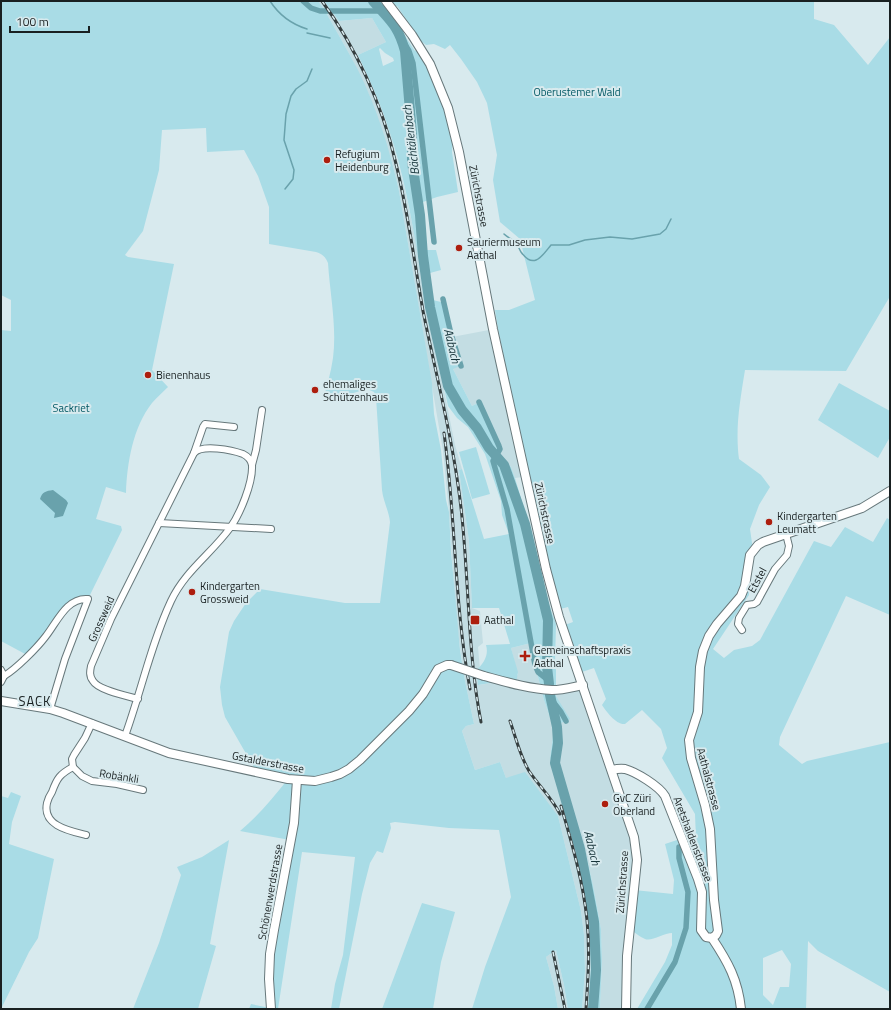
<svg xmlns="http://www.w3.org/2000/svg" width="891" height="1010" viewBox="0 0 891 1010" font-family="'Titillium Web',sans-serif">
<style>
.built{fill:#c3dde3}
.green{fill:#a9dce6;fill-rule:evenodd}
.water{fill:#69a2ac}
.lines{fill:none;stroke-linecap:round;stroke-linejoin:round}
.stream{stroke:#69a2ac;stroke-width:1.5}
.canal{stroke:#69a2ac;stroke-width:5.5}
.river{stroke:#69a2ac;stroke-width:10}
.street-casing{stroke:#67787b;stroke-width:8}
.secondary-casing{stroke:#67787b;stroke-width:10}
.street{stroke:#fff;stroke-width:6}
.secondary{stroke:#fff;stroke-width:8}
.rail-casing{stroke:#353e3f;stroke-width:3}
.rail{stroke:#d8eaee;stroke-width:1.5;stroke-dasharray:4.5;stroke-linecap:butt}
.secondary-bridge-casing{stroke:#67787b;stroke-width:10;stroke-linecap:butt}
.secondary-bridge{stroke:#fff;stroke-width:8}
.poi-dot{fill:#ad1e0e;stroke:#d8eaee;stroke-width:1.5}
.labels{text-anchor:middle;stroke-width:4;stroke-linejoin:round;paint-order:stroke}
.park-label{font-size:11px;fill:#005763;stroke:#d8eaee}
.poi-label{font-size:11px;fill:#192021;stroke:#d8eaee;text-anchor:start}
.street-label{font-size:11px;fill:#192021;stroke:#d8eaee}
.water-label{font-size:12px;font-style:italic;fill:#163339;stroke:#d8eaee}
.quarter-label{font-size:13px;letter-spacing:1px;fill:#192021;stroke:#d8eaee}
</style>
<rect width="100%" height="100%" fill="#d8eaee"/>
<g class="built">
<polygon points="318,1 324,1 339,21 372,18 386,42 358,55 380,105 390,132 405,190 418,251 428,311 455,445 462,469 459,470 469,541 472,608 480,611 483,643 478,647 480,670 479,685 504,681 518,675 511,648 531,643 535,665 544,700 554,729 550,758 574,842 585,889 588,910 591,965 588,1009 582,1009 585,971 584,935 581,911 558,816 506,778 500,762 475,770 462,731 466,726 474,724 465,681 456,619 449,512 443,451 399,191 392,162 369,95 352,59 324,9"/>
<polygon points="489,330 506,399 523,477 515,478 511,467 499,453 480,402 472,406 453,369 452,337"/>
<polygon points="583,685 634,837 626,1009 600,1009 602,962 601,929 593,885 584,846 558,763 562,734 559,703 556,696 556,690"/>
<polygon points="556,950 564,985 568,1009 558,1009 554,986 546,957"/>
</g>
<g class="green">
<path d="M1,1h317l6,8c11,20 23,40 34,61 19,38 32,80 41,121l33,192 2,31 7,36 5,50 3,12 2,39 9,99 5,31 9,43 -8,2 -4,5 13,39 25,-8 6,16 19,-6 33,44 23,95 3,24 1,36 -3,38h-14l-4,-24 -8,-35 -10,7 8,29 4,23h-86l13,-42 26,-70 -12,-67 -50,-2 -54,-6 -5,1 1,5 -8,25 -6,-2 -7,12 -8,31 -23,115h-8l4,-25 8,-29 12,-98 -53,-5 -24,157h-29l2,-5 19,4 -1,-21 21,-147 -50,-9c18,-15 33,-33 48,-52l-32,-8 -31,-54 -3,-12 -2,-18 9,-55 5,-11 12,-18 14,-14 85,14h35l10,-81c-1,-11 -7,-21 -8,-32l-6,-93 -2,-5 -7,-3 -27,8 -17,3c4,-14 8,-28 10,-42 4,-31 -3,-64 -5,-95 -3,-7 -6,-9 -12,-11l-47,-8v-37l-11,-31 -14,-26 -37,2 -1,-24 -44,2 -3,40 -16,61 -18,24 3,2 46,7 -22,106 16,17c-5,5 -11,10 -16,16 -19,24 -25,60 -26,90l-20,-6 -10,32 25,7 1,4 -34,69 -13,2 -48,54 -26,-14v-311l10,1v-31l-10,-5z"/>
<path d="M324,1h490v18l20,6 34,40 22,-28v261h-1l-43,73 -101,-1c-5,31 -10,59 -6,89l22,16 9,12 -11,18 -9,24 3,21 -4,32v13l-36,54 11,9 10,-8 18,-4 8,-6 54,-99 17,6 14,-20 28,15 14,-24 3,2v95l-44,-19 -66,141 -1,8 23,19 5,-3 83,-19v250l-72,-41 -10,-10 -2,68h-169l28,-47 7,-17v-12c-8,0 -21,9 -27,6 -5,-2 -11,-7 -16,-11l5,-38 39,4 1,-14 -9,-36 18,-6 10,26h4l-2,-50 -33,-56 5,-10 -6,-19 -19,-19 -17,14c-9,1 -19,-13 -23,-19l4,-6 -12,-31 -15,5 -17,-47 11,-4 -5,-15 -8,2 -18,-71 -44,-209 -3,-19h14l26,-10 -15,-61 -20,-17 -7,-42 4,-25 -10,-52 -10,-21 -16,-23 -11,-14 -5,4 -11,-5 -8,1 -5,-4 -24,-35 -15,5 8,3 25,37 6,-3 32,79 -1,25 6,40 -21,5 -14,5 3,48h10l5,20 -11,3 -3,-22 6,49 12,3 7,34 10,28 -9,4 19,37 8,-4 20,43 1,4 -2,4 12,14 4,11 13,44 20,80 8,22 -1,40 1,6v26l14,23 -9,4 1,11 -4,29 26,83 9,39 8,44 1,32 -2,48h-12l3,-44 -3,-55 -3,-21 -11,-47 -24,-84 4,-29 -10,-29 -9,-35 -4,-22 -20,5 7,24 -2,12 -12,-3 -26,4 -1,-15c7,-7 12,-15 9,-25l24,-1 -11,-36h-27l-3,-67 -10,-71 3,-1 22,70 25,-5 -7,-19 -1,-14 -16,-47 -17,-27 -11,-9 -9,-12c-7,-32 -14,-63 -20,-95 -12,-61 -19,-122 -39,-181 -8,-26 -20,-51 -31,-75l28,-13 -14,-24 -33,3zM380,48l5,5 8,5 1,3 -11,5 -4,-17zM782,950l9,14 -2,23h-9l-7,18 -10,-10v-37z"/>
<polygon points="839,383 890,411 890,437 878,458 818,420"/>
<polygon points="476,447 490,494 472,499 459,452"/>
<polygon points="11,792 21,796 12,822 9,844 54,859 38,938 29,952 1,1009 1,796 8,798"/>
<polygon points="229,840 210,944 216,946 198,1009 133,1009 159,943 181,875 177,867 202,857"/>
<polygon points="422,903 455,912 441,962 433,1009 382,1009"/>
</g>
<path class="water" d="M53,490l13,10 2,3 -5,13 -9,2 1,-5 -15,-14c2,-7 6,-8 13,-9z"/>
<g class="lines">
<g class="stream">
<path d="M270,1c9,14 21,23 37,28"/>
<polyline points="307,33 330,38"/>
<polyline points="285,189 293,179 294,170 284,140 286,114 291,96 296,89 307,81 312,69"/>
<path d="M504,234c4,4 10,6 12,9 2,2 3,6 5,9 13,18 21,4 30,-7h18l16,-5 25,-3 22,2 28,-5 6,-5 5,-10"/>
</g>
<g class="canal">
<polyline points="303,1 311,8 320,11 382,11"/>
<polyline points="401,38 409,51 413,63 434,242"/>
<polyline points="443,299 451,334 461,366"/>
<polyline points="479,402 499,446 500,449 493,461 507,509 535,665 538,672 548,680"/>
<polyline points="551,699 561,712 566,721"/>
<polyline points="647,1009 675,962 686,928 688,892 679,858 679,847"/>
</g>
<g class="river">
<path d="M373,1c17,20 25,24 32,50l7,84v27l8,53 3,41 7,51 18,79 14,24 15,18 12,20 15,17 21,59 23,96 -1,47 2,17"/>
<polyline points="550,695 557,727 558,743 555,763 580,849 594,922 596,970 593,1009"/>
</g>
<defs>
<g id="street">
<polyline points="194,453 203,427 205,424 234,427"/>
<polyline points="252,465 256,450 262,410"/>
<polyline points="159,523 271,529"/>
<polyline points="742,630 738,624 739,618 747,605 754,604 757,602 775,569 787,555 789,546 786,534"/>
<polyline points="1,670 4,676 1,682"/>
<path d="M4,676c12,-7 33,-28 42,-40 11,-14 21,-39 42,-37l-23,60 -15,50"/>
<polyline points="92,723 85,738 74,755 72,759 73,767 82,776 92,781 117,784 143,790"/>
<path d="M125,736c16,-44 26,-92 46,-135 14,-30 40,-47 59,-73 10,-14 23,-45 22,-63 -1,-5 -5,-9 -9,-11 -11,-4 -41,-10 -49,-1l-83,166 -20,47c-1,5 -2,10 2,15 5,9 34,15 45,18"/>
<path d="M73,767c-13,7 -16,11 -21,25 -2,3 -4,7 -5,11 -5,23 23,28 39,32"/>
</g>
<g id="secondary">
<polyline points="386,1 412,35 430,64 448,108 459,152 493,329 546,569 559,617 634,837 637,860 627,956 626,1009"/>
<path d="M484,676c22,6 45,13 68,14 11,0 21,-3 31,-5"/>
<polyline points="1,701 50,709 63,713 169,753 288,779 315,781 331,777 340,774 349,769 360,760 409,711 423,694 438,669 447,665 451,665"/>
<path d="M612,770c4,-1 8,-2 13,-1 11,3 34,17 40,27l33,83 4,13 -1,38 5,7 6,1c16,24 26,42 29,71"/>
<polyline points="712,938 716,935 718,931 714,900 710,829 705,805 691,758 689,740 698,712 700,667 703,651 709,636 717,624 741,596 745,586 750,555 758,545 763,542 862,508 890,491"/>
<polyline points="271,1009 269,979 270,954 274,930 294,823 297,780"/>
</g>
</defs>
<use href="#street" class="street-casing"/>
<use href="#secondary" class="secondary-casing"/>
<use href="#street" class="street"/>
<use href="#secondary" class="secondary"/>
<defs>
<g id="rail">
<path d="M322,1c34,47 60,103 73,159 13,50 19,101 28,151 14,69 32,136 39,206 7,69 6,138 19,205"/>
<path d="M444,433c12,85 10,171 26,256"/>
<path d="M510,721c6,17 10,35 19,50 10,15 23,27 31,43"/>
<path d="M561,806c11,38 22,75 26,114 3,30 1,59 -1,89"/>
<polyline points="553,952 565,1009"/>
</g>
</defs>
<use href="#rail" class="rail-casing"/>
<use href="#rail" class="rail"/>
<defs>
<polyline id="secondary-bridge" points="451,665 484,676"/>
</defs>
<use href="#secondary-bridge" class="secondary-bridge-casing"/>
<use href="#secondary-bridge" class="secondary-bridge"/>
</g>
<g class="poi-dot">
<circle cx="327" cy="160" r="4"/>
<circle cx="459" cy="248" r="4"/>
<circle cx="148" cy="375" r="4"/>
<circle cx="315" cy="390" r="4"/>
<circle cx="769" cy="522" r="4"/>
<circle cx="192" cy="592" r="4"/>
<rect x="470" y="615" width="10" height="10" rx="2"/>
<path d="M523 650h4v4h4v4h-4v4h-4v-4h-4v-4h4z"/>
<circle cx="605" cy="804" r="4"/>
</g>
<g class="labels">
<g class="park-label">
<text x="577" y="96">Oberustemer Wald</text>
<text x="71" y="412">Sackriet</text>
</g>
<g class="poi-label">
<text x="335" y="158">Refugium<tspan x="335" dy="13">Heidenburg</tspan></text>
<text x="467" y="246">Sauriermuseum<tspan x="467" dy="13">Aathal</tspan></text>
<text x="156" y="379">Bienenhaus</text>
<text x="323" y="388">ehemaliges<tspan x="323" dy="13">Schützenhaus</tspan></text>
<text x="777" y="520">Kindergarten<tspan x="777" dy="13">Leumatt</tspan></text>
<text x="200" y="590">Kindergarten<tspan x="200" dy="13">Grossweid</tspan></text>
<text x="484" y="624">Aathal</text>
<text x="534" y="654">Gemeinschaftspraxis<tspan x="534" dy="13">Aathal</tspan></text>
<text x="613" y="802">GvC Züri<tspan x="613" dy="13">Oberland</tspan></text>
</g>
<g class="street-label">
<text transform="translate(479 196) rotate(79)" y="4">Zürichstrasse</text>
<text transform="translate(545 513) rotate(78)" y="4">Zürichstrasse</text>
<text transform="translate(757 580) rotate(-61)" y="4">Etstel</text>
<text transform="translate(101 619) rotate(-66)" y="4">Grossweid</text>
<text transform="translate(268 762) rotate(11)" y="4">Gstalderstrasse</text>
<text transform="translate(119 776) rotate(9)" y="4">Robänkli</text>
<text transform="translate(709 779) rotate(75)" y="4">Aathalstrasse</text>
<text transform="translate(693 839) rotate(69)" y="4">Aretshaldenstrasse</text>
<text transform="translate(622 882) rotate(-86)" y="4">Zürichstrasse</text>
<text transform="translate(270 892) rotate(-80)" y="4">Schönenwerdstrasse</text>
</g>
<g class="water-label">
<text transform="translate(411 140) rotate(-97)" y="4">Bächtälenbach</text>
<text transform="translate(452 346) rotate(77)" y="4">Aabach</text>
<text transform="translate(592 848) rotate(77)" y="4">Aabach</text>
</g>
<g class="quarter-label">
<text x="35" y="706">SACK</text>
</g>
</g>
<rect width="891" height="1010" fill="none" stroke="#192021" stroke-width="4"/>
<path d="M10 26v6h79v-6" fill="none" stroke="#192021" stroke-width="2"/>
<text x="16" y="26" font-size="12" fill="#192021" stroke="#d8eaee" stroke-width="3" paint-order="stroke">100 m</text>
</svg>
